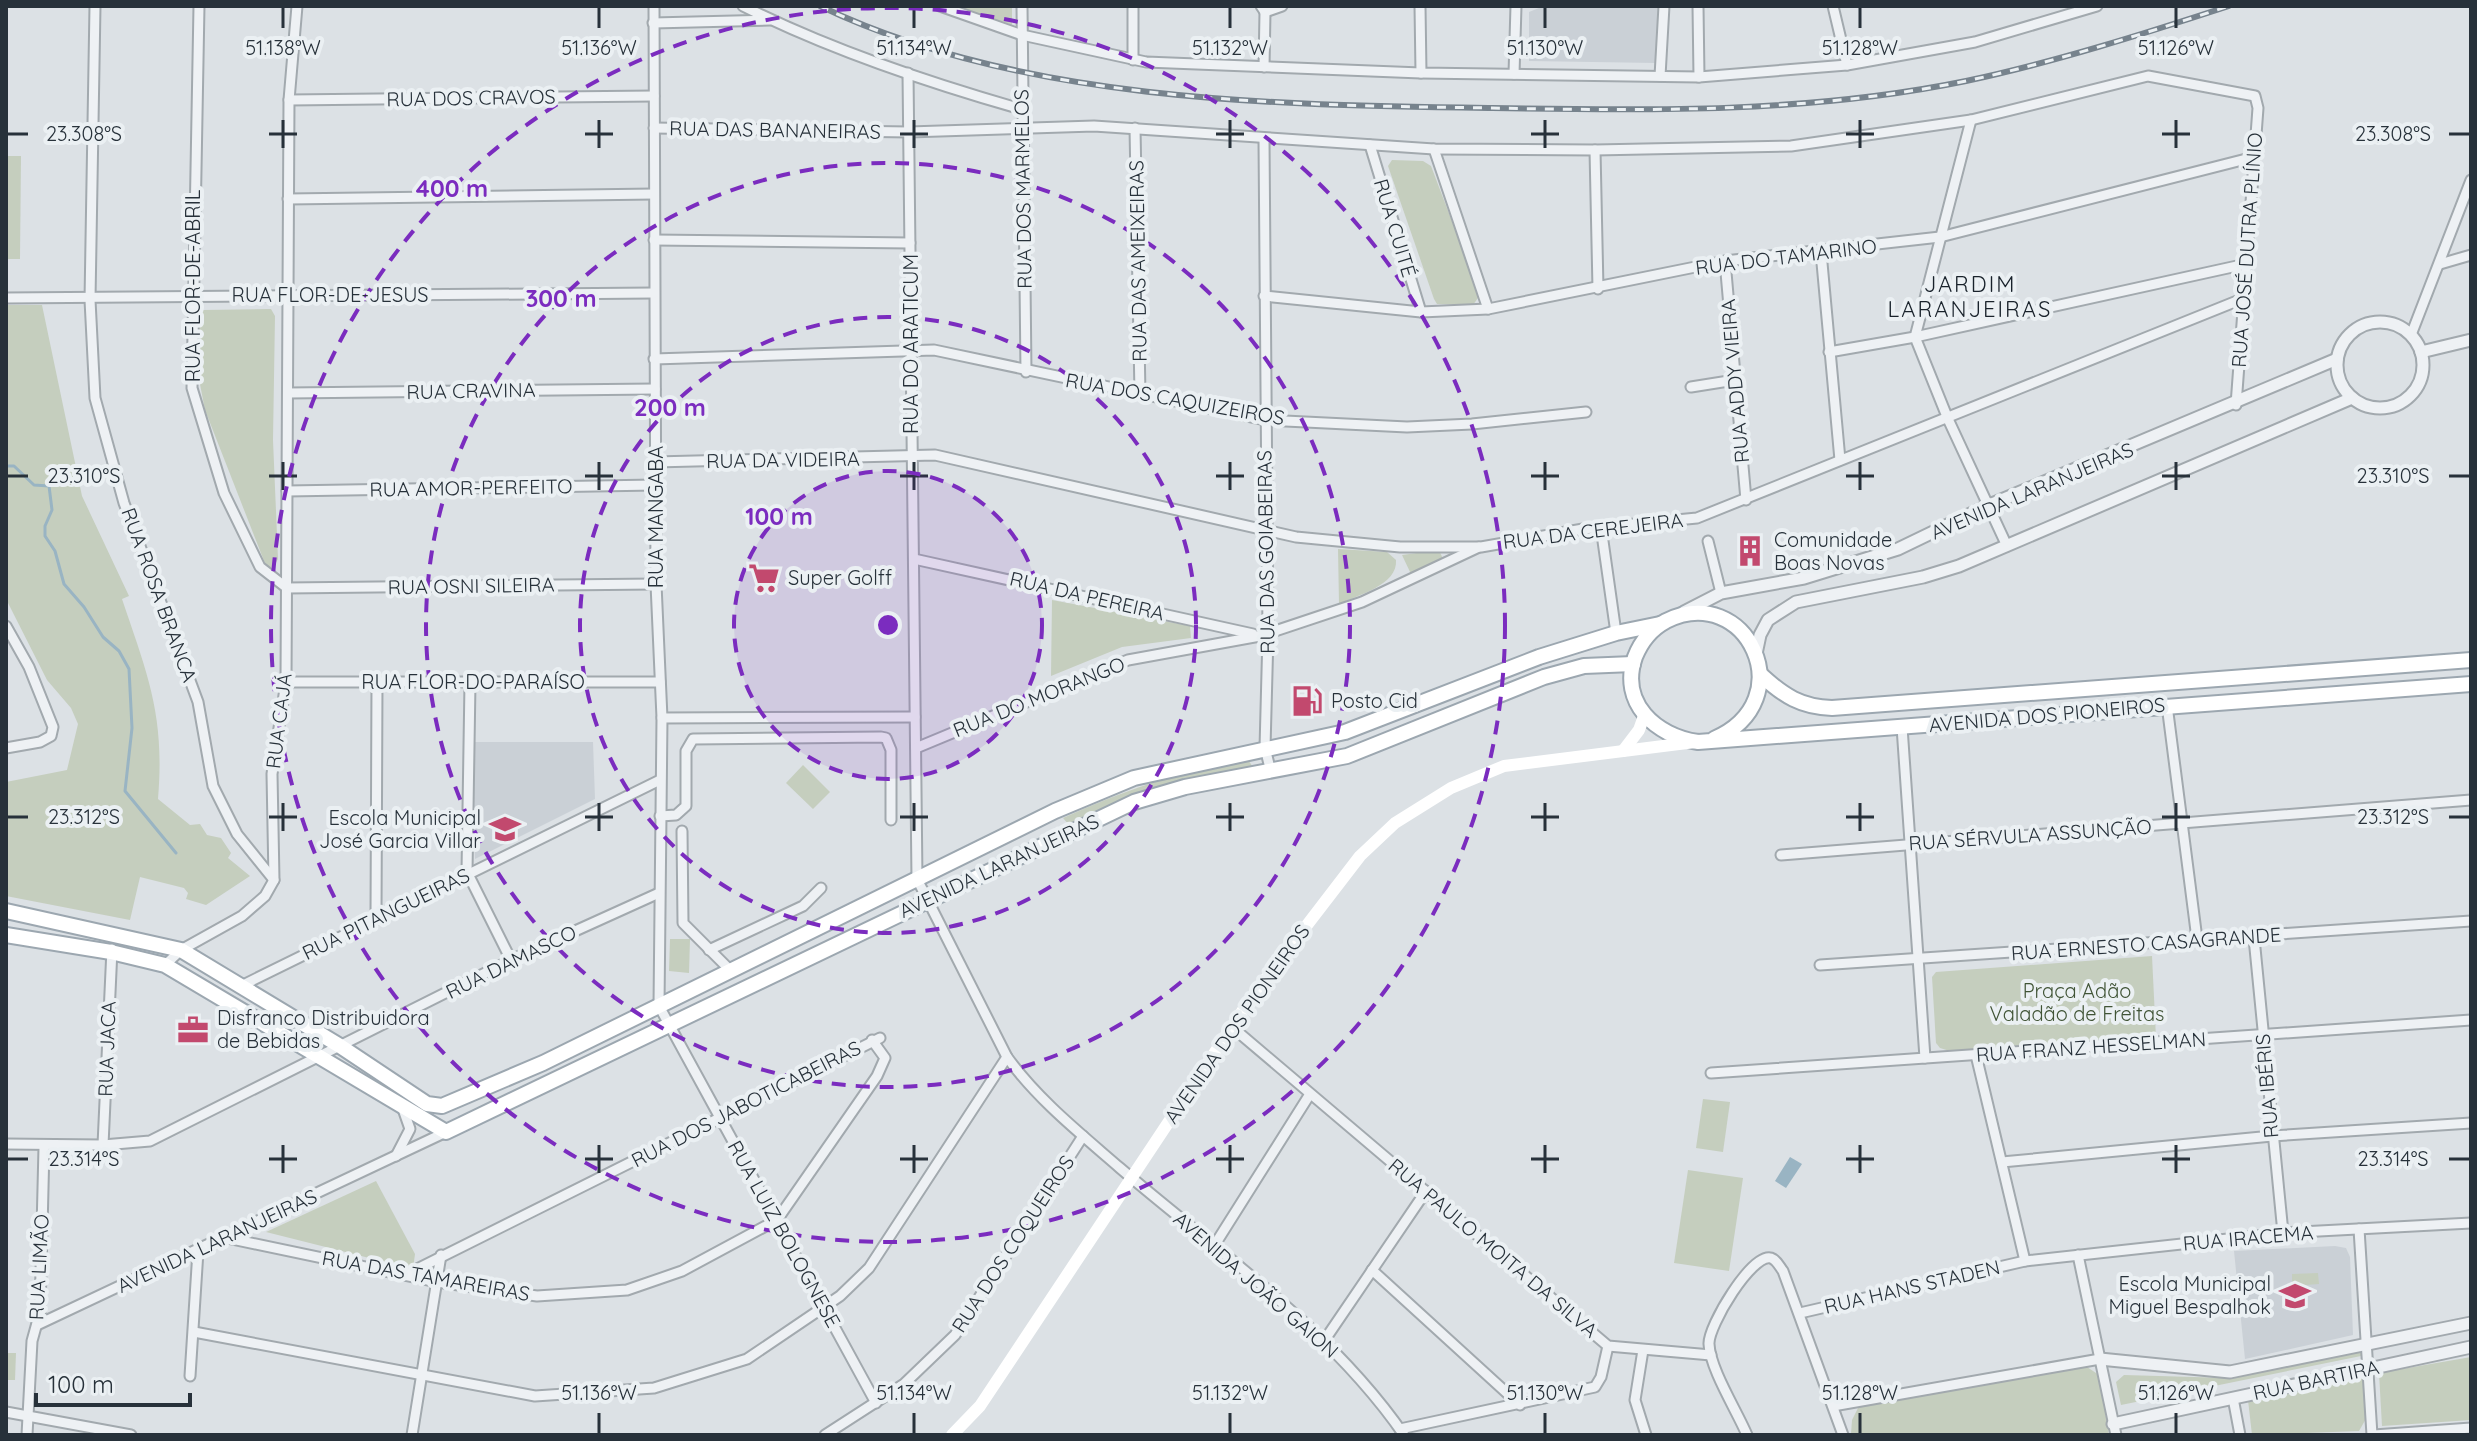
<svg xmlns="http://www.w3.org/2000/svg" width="2477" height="1441" viewBox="0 0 2477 1441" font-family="Quicksand,sans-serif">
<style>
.built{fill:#cad0d6}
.green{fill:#c5cebe}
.water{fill:#99b4c3}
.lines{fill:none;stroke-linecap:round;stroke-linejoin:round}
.stream{stroke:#99b4c3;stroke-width:3}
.minor-casing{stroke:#a2a9ae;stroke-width:13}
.tertiary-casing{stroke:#a2a9ae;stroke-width:15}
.primary-casing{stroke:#9ca7b0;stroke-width:18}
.minor{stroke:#eef1f4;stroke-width:9}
.tertiary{stroke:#eef1f4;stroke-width:11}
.secondary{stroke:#fff;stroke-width:12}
.primary{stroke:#fff;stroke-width:14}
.rail-casing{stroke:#77838d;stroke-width:6}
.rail{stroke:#ebf0f3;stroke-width:3;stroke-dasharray:9;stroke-linecap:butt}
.ticks{fill:none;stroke:#27313a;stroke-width:3}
.ring{fill:none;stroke:#7b2cbf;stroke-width:4;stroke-dasharray:14 10}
.labels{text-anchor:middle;stroke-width:8;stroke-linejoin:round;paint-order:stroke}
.street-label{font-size:20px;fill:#27313a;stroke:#ebf0f3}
.poi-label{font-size:20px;fill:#27313a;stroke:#ebf0f3;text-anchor:start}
.park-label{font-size:20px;fill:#405436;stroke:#ebf0f3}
.neighbourhood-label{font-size:22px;letter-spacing:2px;fill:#19222b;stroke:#ebf0f3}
.ticks-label{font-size:20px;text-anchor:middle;fill:#27313a;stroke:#ebf0f3;stroke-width:8;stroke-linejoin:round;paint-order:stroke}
.centre{fill:#7b2cbf;stroke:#ebf0f3;stroke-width:4}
.ring-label{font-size:24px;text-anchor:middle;font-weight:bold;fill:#7b2cbf;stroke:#ebf0f3;stroke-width:8;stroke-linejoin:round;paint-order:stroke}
</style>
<rect width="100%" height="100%" fill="#dce1e5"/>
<g class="built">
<polygon points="1544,6 1658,6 1656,63 1529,61 1529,12"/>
<polygon points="473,742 593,742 595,799 475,859"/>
<polygon points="2335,1246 2346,1248 2350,1257 2353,1335 2245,1359 2234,1251"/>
</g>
<g class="green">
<polygon points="956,6 1012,6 1012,25"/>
<polygon points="6,156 21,156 20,259 6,259"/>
<polygon points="1392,160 1423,161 1431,166 1480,295 1473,305 1437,304 1434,299 1388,166"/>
<path d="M6,305h36l40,191 47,100 -7,3c26,77 43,116 36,200l32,26 10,-1 7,11 14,3 10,15 -3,5 22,18 -44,29 -20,-6 2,-6 -4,-5 -44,-11 -10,43 -124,-24v-114l61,-12 11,-46 -7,-16 -24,-28 -41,-81z"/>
<polygon points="271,309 275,316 273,440 278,559 273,568 266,566 205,410 198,374 197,314 203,310"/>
<path d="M1338,549l49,3 9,8c2,25 -38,35 -57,44z"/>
<polygon points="1439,550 1443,559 1411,574 1402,555"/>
<polygon points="1052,600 1190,626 1191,638 1122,647 1051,676"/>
<path d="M1249,761l5,8 -185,56 -6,-7c60,-27 120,-49 186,-57z"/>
<polygon points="803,765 830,792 813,809 786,783"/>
<polygon points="670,939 690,939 689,973 669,971"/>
<polygon points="2152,956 2156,1038 1953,1052 1940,1048 1936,1043 1932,977 1936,972"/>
<polygon points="1703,1099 1730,1102 1723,1152 1696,1148"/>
<polygon points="1688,1170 1743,1178 1729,1271 1674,1263"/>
<polygon points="376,1181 415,1254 413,1269 266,1232"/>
<polygon points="2318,1273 2319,1284 2292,1286 2292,1274"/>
<polygon points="2361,1352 2361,1356 2121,1405 2116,1382 2124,1375 2228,1378"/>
<polygon points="6,1353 16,1353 15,1380 6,1380"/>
<polygon points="2471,1357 2471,1420 2382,1426 2379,1373"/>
<polygon points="2087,1367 2099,1375 2109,1435 1851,1434 1852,1420 1859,1406"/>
<polygon points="2363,1375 2367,1417 2359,1431 2252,1435 2248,1400"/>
</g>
<polygon class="water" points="1790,1157 1802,1164 1786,1188 1775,1181"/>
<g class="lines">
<polyline class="stream" points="6,466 14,466 34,485 49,486 52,510 45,526 45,536 55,551 64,584 84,607 103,637 119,651 129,669 132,728 125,791 176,853"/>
<defs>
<g id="minor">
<polyline points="95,6 90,300 95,398 124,503 198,702 213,786 237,834 274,880"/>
<polyline points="199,6 192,388 224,493 260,567 287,588"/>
<polyline points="654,6 656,584 662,718 659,1006 876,1403"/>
<path d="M743,6c88,44 183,76 278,103"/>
<polyline points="940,6 1022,35 1146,62 1421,73 1699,77 1847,65 1975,42 2097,6"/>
<polyline points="1022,6 1026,372"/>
<polyline points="1133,6 1133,60"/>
<polyline points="1261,6 1265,12 1282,6"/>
<polyline points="1420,6 1421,73"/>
<polyline points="1698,6 1699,77"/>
<polyline points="1833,6 1847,65"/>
<polyline points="653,23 770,20"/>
<polyline points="1264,67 1265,12"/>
<path d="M908,73l9,806 90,178c31,43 74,77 113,111 98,84 210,160 284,267"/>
<polyline points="1514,74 1516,6"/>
<polyline points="1660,76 1664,6"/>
<polyline points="289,100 654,96"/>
<polyline points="1971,120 1915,337 1948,419 2007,546"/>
<polyline points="654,128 909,132 1094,126 1434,149 1595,150 1791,146 1971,120 2148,76 2255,96 2258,108 2236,405"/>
<polyline points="1135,128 1140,394"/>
<polyline points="1264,140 1268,634 1265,748 1271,772"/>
<polyline points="1370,145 1421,312"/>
<polyline points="1434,149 1488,309"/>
<polyline points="1595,150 1598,289"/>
<polyline points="288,199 654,194"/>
<polyline points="654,240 910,243"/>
<polyline points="1821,252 1840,460"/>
<polyline points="1725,261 1746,500"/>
<polyline points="2440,264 2471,255"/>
<polyline points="1264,296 1421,312 1488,309 1725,261 1940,237 2254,157"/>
<polyline points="6,298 654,293"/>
<polyline points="2411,335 2471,180"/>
<polyline points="1829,352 1915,337 2246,264"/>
<polyline points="654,359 934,350 1265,420 1407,427 1472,424 1586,412"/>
<polyline points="1691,387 1735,380"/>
<polyline points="288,393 655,389"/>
<polyline points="655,462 935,455 1296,537 1400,547 1481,547 1583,529 1697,518 2242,299"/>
<polyline points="287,491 655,485"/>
<polyline points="1601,527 1616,633"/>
<polyline points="1708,541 1721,593"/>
<polyline points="914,559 1253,634"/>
<polyline points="287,588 656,584"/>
<polyline points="6,626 29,667 53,727 51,736 40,742 6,748"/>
<polyline points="286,682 660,682"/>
<polyline points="470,683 467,872 511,960"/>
<polyline points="2167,705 2197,939"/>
<polyline points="662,718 915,717"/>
<polyline points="1902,727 1925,1058"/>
<polyline points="916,748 1128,660 1260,636 1362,602 1479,547"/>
<polyline points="660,816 676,815 686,806 686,751 693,739 881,737 886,738 891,750 891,820"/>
<polyline points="682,831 683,923 731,971"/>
<polyline points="1781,855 2471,800"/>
<polyline points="376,918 377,682"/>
<polyline points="2254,938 2283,1233"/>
<polyline points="709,950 803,906 821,888"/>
<polyline points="165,965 181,950 242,916 265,896 274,880 272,774 286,682 289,100 297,6"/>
<polyline points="1820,965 2471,921"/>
<polyline points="241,986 660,780"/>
<polyline points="1232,1027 1608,1346 1711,1355"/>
<polyline points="1976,1055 2025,1261"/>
<polyline points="1711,1073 2471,1020"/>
<polyline points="6,1144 103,1145 150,1141 511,960 659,893"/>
<polyline points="103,1145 112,949"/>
<polyline points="396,1156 410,1129 403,1109"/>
<polyline points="2002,1162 2272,1136 2471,1123"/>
<polyline points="2359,1229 2372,1435"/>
<polyline points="227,1238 437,1282 537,1296 627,1290 682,1271 777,1220 877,1076 885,1058 872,1040"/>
<polyline points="1214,1246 1310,1094"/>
<polyline points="2078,1255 2116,1435"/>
<polyline points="1372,1270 1520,1405"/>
<polyline points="405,1275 880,1038"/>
<polyline points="1800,1313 2025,1261 2283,1233 2471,1223"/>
<polyline points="37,1325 446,1132"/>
<polyline points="194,1332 535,1396 654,1388 747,1359 840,1296 869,1268 1007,1057"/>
<polyline points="1324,1341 1426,1191"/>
<polyline points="1643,1350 1635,1400 1646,1435"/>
<polyline points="190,1376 198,1251"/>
<polyline points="2233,1398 2240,1435"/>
<polyline points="1833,1406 2100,1359"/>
<polyline points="6,1412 131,1435"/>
<polyline points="1400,1429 1595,1387 1601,1377 1608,1346"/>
<polyline points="27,1435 32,1341 40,1312 44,1147"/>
<polyline points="412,1435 441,1255"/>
<polyline points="825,1435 904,1384 955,1335 1083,1136"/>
<path d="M1747,1435c-10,-24 -37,-66 -38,-91 -1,-18 43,-91 62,-86 6,2 8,8 12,13l60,164"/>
<polyline points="2374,1435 2471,1428"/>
</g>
<g id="tertiary">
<circle cx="2380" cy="365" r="43"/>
<polyline points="2421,352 2471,340"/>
<polyline points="1684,612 1721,593 1804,578 1898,549 1987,506 2337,359"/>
<polyline points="1756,654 1760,635 1768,620 1796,602 1923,577 1959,566 2352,398"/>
<polyline points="2100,1359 2230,1372 2471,1323"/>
<polyline points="2113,1424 2471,1347"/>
</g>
<g id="primary">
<path d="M1761,675c23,21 40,32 71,33l639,-48"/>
<path d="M1714,739c90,-39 32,-158 -48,-118 -15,8 -25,21 -31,36 -16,46 21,79 63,85l773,-58"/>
<polyline points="6,911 181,950 340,1046 427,1104 442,1106 543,1063 1055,811 1134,778 1345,732 1539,657 1616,633 1660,624"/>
<polyline points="6,935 111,952 165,965 446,1132 1134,802 1185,787 1347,756 1544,677 1584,666 1633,664"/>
</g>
</defs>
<use href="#minor" class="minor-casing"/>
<use href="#tertiary" class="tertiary-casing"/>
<use href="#primary" class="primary-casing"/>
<use href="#minor" class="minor"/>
<use href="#tertiary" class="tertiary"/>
<g class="secondary">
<polyline points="1623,751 1639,730 1644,716"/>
<polyline points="952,1435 980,1406 1251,998 1360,856 1395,823 1451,788 1504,766 1695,742"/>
</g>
<use href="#primary" class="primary"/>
<defs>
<path id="rail" d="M820,6c200,96 454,99 672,102 158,3 318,5 474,-27 89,-19 177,-47 263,-75"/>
</defs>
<use href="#rail" class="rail-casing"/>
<use href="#rail" class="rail"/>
</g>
<path class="ticks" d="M283,8v20M599,8v20M914,8v20M1230,8v20M1545,8v20M1860,8v20M2176,8v20M283,120v28M599,120v28M914,120v28M1230,120v28M1545,120v28M1860,120v28M2176,120v28M8,134h20M269,134h28M585,134h28M900,134h28M1216,134h28M1531,134h28M1846,134h28M2162,134h28M2449,134h20M283,462v28M599,462v28M914,462v28M1230,462v28M1545,462v28M1860,462v28M2176,462v28M8,476h20M269,476h28M585,476h28M900,476h28M1216,476h28M1531,476h28M1846,476h28M2162,476h28M2449,476h20M283,803v28M599,803v28M914,803v28M1230,803v28M1545,803v28M1860,803v28M2176,803v28M8,817h20M269,817h28M585,817h28M900,817h28M1216,817h28M1531,817h28M1846,817h28M2162,817h28M2449,817h20M283,1145v28M599,1145v28M914,1145v28M1230,1145v28M1545,1145v28M1860,1145v28M2176,1145v28M8,1159h20M269,1159h28M585,1159h28M900,1159h28M1216,1159h28M1531,1159h28M1846,1159h28M2162,1159h28M2449,1159h20M599,1413v20M914,1413v20M1230,1413v20M1545,1413v20M1860,1413v20M2176,1413v20"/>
<circle cx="888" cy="625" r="154" fill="#7b2cbf" fill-opacity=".12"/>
<g class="ring">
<circle cx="888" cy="625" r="154"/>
<circle cx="888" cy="625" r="308"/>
<circle cx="888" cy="625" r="462"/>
<circle cx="888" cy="625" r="617"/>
</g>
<defs>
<symbol id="building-bare" viewBox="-9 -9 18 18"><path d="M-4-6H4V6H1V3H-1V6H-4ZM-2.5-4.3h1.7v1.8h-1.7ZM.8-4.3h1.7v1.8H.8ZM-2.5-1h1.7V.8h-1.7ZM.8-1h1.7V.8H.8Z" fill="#c2496e" stroke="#ebf0f3" stroke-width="2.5" paint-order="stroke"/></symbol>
<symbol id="supermarket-bare" viewBox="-9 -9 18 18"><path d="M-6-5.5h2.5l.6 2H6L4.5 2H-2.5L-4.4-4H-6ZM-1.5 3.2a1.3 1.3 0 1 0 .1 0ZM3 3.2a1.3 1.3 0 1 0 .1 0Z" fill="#c2496e" stroke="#ebf0f3" stroke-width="2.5" paint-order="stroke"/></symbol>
<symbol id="fuel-bare" viewBox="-9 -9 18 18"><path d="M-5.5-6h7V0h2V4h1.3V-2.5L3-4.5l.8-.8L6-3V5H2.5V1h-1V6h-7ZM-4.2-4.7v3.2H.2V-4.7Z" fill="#c2496e" stroke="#ebf0f3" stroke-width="2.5" paint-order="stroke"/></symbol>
<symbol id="school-bare" viewBox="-9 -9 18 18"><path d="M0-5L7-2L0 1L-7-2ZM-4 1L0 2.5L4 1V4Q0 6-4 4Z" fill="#c2496e" stroke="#ebf0f3" stroke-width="2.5" paint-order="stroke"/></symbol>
<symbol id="office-bare" viewBox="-9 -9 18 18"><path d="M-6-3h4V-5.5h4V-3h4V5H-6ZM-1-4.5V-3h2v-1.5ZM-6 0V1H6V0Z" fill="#c2496e" stroke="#ebf0f3" stroke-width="2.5" paint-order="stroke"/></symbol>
</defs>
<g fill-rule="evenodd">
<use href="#building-bare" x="1728" y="529" width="44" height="44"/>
<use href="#supermarket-bare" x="742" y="556" width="44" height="44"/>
<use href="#fuel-bare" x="1285" y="679" width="44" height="44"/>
<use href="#school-bare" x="483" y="807" width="44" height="44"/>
<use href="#office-bare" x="171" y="1008" width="44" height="44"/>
<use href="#school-bare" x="2273" y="1274" width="44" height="44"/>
</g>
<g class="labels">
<g class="street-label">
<text transform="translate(471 98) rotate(-1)" y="7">RUA DOS CRAVOS</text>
<text transform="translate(775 130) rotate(1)" y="7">RUA DAS BANANEIRAS</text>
<text transform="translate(1023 189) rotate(-91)" y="7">RUA DOS MARMELOS</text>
<text transform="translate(1395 228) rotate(73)" y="7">RUA CUITÉ</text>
<text transform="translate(2247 250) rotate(-86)" y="7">RUA JOSÉ DUTRA PLÍNIO</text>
<text transform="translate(1786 257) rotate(-7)" y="7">RUA DO TAMARINO</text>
<text transform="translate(1138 261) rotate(-91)" y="7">RUA DAS AMEIXEIRAS</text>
<text transform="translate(193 286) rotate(-90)" y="7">RUA FLOR-DE-ABRIL</text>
<text x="330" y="302">RUA FLOR-DE-JESUS</text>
<text transform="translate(911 344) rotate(-90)" y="7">RUA DO ARATICUM</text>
<text transform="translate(1735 381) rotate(-95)" y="7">RUA ADDY VIEIRA</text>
<text transform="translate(471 391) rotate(-1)" y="7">RUA CRAVINA</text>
<text transform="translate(1175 399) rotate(10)" y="7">RUA DOS CAQUIZEIROS</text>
<text transform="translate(783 460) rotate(-1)" y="7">RUA DA VIDEIRA</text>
<text transform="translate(471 488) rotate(-1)" y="7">RUA AMOR-PERFEITO</text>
<text transform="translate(2032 491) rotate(-23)" y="7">AVENIDA LARANJEIRAS</text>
<text transform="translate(656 517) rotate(-90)" y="7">RUA MANGABA</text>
<text transform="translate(1593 531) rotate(-7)" y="7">RUA DA CEREJEIRA</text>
<text transform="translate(1266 552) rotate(-91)" y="7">RUA DAS GOIABEIRAS</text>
<text transform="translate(471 586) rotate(-1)" y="7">RUA OSNI SILEIRA</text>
<text transform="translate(159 595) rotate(70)" y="7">RUA ROSA BRANCA</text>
<text transform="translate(1087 596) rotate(13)" y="7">RUA DA PEREIRA</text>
<text x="473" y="689">RUA FLOR-DO-PARAÍSO</text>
<text transform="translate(1039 697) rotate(-22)" y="7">RUA DO MORANGO</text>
<text transform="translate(2047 715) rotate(-5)" y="7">AVENIDA DOS PIONEIROS</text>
<text transform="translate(279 721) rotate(-83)" y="7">RUA CAJÁ</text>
<text transform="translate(2030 835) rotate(-4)" y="7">RUA SÉRVULA ASSUNÇÃO</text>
<text transform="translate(999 866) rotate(-25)" y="7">AVENIDA LARANJEIRAS</text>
<text transform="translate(386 914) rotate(-26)" y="7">RUA PITANGUEIRAS</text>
<text transform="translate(2146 944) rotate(-4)" y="7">RUA ERNESTO CASAGRANDE</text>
<text transform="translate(511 962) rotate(-26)" y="7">RUA DAMASCO</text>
<text transform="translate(1237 1024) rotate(-55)" y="7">AVENIDA DOS PIONEIROS</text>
<text transform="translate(2091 1047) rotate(-4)" y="7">RUA FRANZ HESSELMAN</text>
<text transform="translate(107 1049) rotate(-88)" y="7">RUA JACA</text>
<text transform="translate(2267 1086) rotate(-95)" y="7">RUA IBÉRIS</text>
<text transform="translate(746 1104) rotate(-27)" y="7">RUA DOS JABOTICABEIRAS</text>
<text transform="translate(784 1234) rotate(61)" y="7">RUA LUIZ BOLOGNESE</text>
<text transform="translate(2248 1238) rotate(-5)" y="7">RUA IRACEMA</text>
<text transform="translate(217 1241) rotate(-25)" y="7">AVENIDA LARANJEIRAS</text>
<text transform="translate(1013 1244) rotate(-57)" y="7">RUA DOS COQUEIROS</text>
<text transform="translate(1493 1248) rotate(40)" y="7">RUA PAULO MOITA DA SILVA</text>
<text transform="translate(39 1267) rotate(-87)" y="7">RUA LIMÃO</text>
<text transform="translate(426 1276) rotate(10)" y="7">RUA DAS TAMAREIRAS</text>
<text transform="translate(1256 1285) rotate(41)" y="7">AVENIDA JOÃO GAION</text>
<text transform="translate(1912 1287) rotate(-13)" y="7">RUA HANS STADEN</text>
<text transform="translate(2316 1380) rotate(-12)" y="7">RUA BARTIRA</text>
</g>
<g class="poi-label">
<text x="1774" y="547">Comunidade<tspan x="1774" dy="23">Boas Novas</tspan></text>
<text x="788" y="585">Super Golff</text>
<text x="1331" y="708">Posto Cid</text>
<text x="481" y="825" text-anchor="end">Escola Municipal<tspan x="481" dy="23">José Garcia Villar</tspan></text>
<text x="217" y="1025">Disfranco Distribuidora<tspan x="217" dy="23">de Bebidas</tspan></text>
<text x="2271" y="1291" text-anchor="end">Escola Municipal<tspan x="2271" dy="23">Miguel Bespalhok</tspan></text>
</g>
<g class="park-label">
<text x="2077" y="998">Praça Adão<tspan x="2077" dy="23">Valadão de Freitas</tspan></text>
</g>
<g class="neighbourhood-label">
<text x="1970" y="292">JARDIM<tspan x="1970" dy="25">LARANJEIRAS</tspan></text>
</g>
</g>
<g class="ticks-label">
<text x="283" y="55">51.138°W</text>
<text x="599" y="55">51.136°W</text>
<text x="914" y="55">51.134°W</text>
<text x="1230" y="55">51.132°W</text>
<text x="1545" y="55">51.130°W</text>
<text x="1860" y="55">51.128°W</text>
<text x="2176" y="55">51.126°W</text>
<text x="84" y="141">23.308°S</text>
<text x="2393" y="141">23.308°S</text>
<text x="84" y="483">23.310°S</text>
<text x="2393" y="483">23.310°S</text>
<text x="84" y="824">23.312°S</text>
<text x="2393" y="824">23.312°S</text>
<text x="84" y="1166">23.314°S</text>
<text x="2393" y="1166">23.314°S</text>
<text x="599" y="1400">51.136°W</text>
<text x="914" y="1400">51.134°W</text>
<text x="1230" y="1400">51.132°W</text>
<text x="1545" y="1400">51.130°W</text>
<text x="1860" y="1400">51.128°W</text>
<text x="2176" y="1400">51.126°W</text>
</g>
<circle cx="888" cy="625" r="12" class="centre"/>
<g class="ring-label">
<text x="452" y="197">400 m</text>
<text x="561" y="307">300 m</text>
<text x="670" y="416">200 m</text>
<text x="779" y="525">100 m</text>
</g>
<rect width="2477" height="1441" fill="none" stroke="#27313a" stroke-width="16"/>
<path d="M36 1393v12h154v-12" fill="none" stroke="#27313a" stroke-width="4"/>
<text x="48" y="1393" font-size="24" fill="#27313a" stroke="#ebf0f3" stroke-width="6" paint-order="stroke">100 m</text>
</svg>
